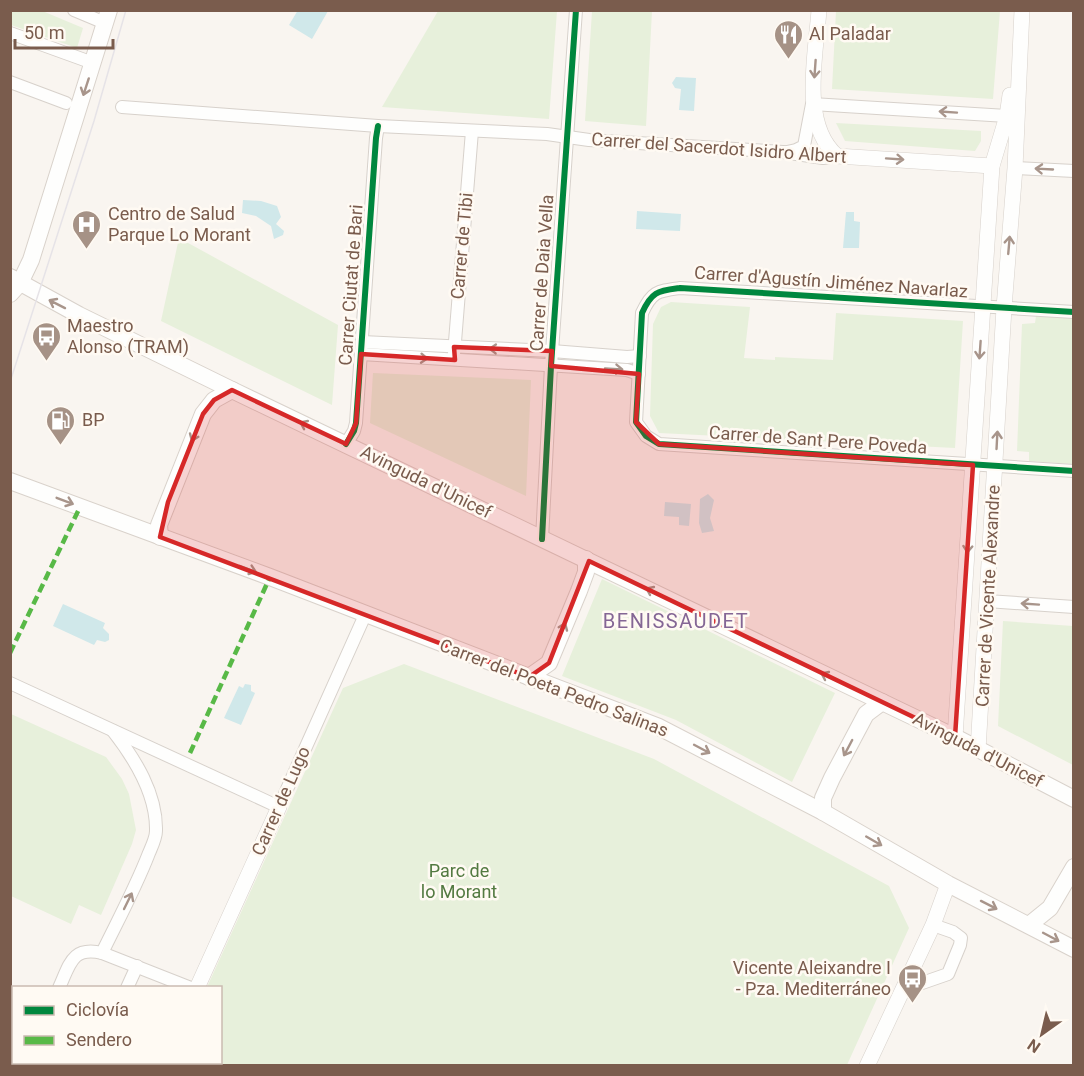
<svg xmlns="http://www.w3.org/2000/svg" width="1084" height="1076" viewBox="0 0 1084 1076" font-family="Roboto,sans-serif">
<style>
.green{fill:#e7f0db}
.water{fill:#d0e8ea}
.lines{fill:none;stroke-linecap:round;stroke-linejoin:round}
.minor-casing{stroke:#d7d1cb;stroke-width:14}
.tertiary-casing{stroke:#d7d1cb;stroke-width:16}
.secondary-casing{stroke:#d9d2cb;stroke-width:18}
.minor{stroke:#fefefd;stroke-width:12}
.tertiary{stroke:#fefefd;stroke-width:15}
.secondary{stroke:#fefefd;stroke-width:16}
.tram{stroke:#e6e3e7;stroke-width:1.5}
.quiet{stroke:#58b947;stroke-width:4.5;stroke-dasharray:9 4.5;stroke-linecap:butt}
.cycleway-casing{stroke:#fffaf3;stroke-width:10}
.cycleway{stroke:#00873e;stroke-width:6}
.oneway{stroke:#a8958b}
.marked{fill:#d62828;fill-opacity:0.2;stroke:#d62828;stroke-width:4.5;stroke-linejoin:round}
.labels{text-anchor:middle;stroke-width:5;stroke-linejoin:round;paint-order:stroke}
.poi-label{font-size:18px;fill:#7a5c4d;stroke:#fffaf3;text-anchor:start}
.street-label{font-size:18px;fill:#7a5c4d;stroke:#fffaf3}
.park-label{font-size:18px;fill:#537a41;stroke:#fffaf3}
.neighbourhood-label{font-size:20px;letter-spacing:1.5px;fill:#846695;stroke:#fffaf3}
</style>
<rect width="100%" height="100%" fill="#f9f5f0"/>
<g class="green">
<polygon points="40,10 83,28 77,48 11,25 11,11"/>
<polygon points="438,11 557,11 549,119 382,107"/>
<polygon points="592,11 652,11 646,126 585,121"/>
<polygon points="836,11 1000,11 993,99 832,89"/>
<polygon points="836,123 981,131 981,141 975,151 845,141"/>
<polygon points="179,238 338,325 332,405 161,321"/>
<polygon points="671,302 750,307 744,358 775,360 775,357 833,360 836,313 963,321 955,448 659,433 650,416 653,324 661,307"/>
<polygon points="1036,316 1073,318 1073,464 1029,461 1029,452 1017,451 1022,324 1035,323"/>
<polygon points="373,373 531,380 526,496 370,423"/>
<polygon points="602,579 835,693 792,782 676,720 562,676"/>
<polygon points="1003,621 1073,626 1073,765 998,726"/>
<polygon points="404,664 654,759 889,886 909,928 847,1065 171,1065 173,1063 220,1062 220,988 207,987 343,688"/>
<polygon points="11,714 106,757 122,779 129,794 136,830 132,844 101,915 79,905 71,924 11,896"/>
</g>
<g class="water">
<polygon points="298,10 304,12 305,11 328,11 312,39 289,25"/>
<polygon points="676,77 696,78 694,111 679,110 681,89 675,88 672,83"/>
<polygon points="243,200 261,201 277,206 281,217 276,224 284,231 283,235 274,239 271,226 256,216 242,213"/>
<polygon points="637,211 681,214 680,231 636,229"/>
<polygon points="846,212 854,212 854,221 860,222 859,248 843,248"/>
<polygon points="708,494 714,500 710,518 714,531 702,533 699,523 700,499"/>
<polygon points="665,502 691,504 689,526 679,525 679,517 664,516"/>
<polygon points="63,604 105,623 103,628 109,634 109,640 105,642 97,640 94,645 53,626"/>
<polygon points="245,684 251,685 251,691 255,693 241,725 224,718 239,686 243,688"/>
</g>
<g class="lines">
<defs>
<g id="minor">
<polyline points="74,10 105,23"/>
<polyline points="10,33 93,63"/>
<polyline points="10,82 66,103"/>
<polyline points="122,107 378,126 547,134 589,140 783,152 823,158 837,156"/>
<polyline points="787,152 796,150 804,146 812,104 1007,116"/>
<polyline points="1015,168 1074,171"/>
<path d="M1074,312l-394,-24c-22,3 -28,3 -38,25l-6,109 10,14 13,8 415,27"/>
<polyline points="362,342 552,351 627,357 640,356"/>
<polyline points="361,354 627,370 639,374"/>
<polyline points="454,354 472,131"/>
<polyline points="346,444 354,431 356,423 376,138 378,126"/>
<polyline points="542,539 551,366 576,10"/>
<polyline points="987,601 1074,607"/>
<polyline points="10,683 279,807 365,615"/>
<path d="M102,953c16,-33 34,-66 47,-100 3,-7 7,-15 7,-22 1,-37 -21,-72 -43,-100"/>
<path d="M59,988c11,-24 13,-42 43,-35l89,35"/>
<polyline points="127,988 137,966"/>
<polyline points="902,990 948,974 960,945 961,938 953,932 933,925"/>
<polyline points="23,1066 24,1062"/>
<polyline points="91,1066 92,1062"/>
</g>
<g id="tertiary">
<path d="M819,10c-3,44 -19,114 18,146l155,10"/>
<polyline points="955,737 992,166 1007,116 1010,95"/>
<polyline points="978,750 1004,308 1015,168 1022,10"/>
<polyline points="197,988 279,807"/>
<polyline points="160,1066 161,1062"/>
<polyline points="867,1066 933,925 948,884"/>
</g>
<g id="secondary">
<polyline points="10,277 79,315 232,390 955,737 1074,799"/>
<polyline points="10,294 20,283 31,260 109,10"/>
<polyline points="10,481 270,577 659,727 823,812 948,884 1074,949"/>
<polyline points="160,537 159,525 203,414 214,400 232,390"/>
<polyline points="529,677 549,663 579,591 586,572 586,559"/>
<polyline points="823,812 823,798 832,778 866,714 882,702"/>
<polyline points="1029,925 1050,908 1074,867"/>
</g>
</defs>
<use href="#minor" class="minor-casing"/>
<use href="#tertiary" class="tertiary-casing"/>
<use href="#secondary" class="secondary-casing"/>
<use href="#minor" class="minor"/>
<use href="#tertiary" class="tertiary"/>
<use href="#secondary" class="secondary"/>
<polyline class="tram" points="10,382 94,121 126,10"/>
<g class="quiet">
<polyline points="10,653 80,507"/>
<polyline points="190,753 270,577"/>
</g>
<defs>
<g id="cycleway">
<path d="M1074,312l-394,-24c-22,3 -28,3 -38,25l-6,109 10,14 13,8 415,27"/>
<polyline points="346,444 354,431 356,423 376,138 378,126"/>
<polyline points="542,539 551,366 576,10"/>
</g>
</defs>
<use href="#cycleway" class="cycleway-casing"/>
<use href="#cycleway" class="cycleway"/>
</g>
<defs><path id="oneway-shaft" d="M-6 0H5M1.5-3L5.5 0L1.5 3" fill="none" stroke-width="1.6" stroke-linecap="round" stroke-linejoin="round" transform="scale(1.5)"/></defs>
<g class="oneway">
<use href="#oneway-shaft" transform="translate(815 69) rotate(94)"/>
<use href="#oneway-shaft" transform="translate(86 87) rotate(108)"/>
<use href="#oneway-shaft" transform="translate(948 112) rotate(-176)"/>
<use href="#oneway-shaft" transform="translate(895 159) rotate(4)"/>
<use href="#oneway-shaft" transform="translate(1044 169) rotate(-177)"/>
<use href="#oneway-shaft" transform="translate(1009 245) rotate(-85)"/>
<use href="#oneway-shaft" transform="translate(57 304) rotate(-153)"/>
<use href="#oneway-shaft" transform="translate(498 349) rotate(-178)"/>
<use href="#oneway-shaft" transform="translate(980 350) rotate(94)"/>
<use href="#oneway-shaft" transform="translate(419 358) rotate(4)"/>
<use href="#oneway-shaft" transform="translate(614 369) rotate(3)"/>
<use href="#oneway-shaft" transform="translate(308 426) rotate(-155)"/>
<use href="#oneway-shaft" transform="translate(195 433) rotate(112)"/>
<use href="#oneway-shaft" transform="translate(997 440) rotate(-87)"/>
<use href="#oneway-shaft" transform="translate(65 501) rotate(21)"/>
<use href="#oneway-shaft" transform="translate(968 544) rotate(94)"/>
<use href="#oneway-shaft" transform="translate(248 569) rotate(20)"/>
<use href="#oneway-shaft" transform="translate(654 592) rotate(-154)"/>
<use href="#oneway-shaft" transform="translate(1030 604) rotate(-176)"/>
<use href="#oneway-shaft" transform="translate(562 631) rotate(-68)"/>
<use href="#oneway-shaft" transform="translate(829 677) rotate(-154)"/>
<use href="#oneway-shaft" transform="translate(848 748) rotate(118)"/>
<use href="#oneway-shaft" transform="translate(702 749) rotate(28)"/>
<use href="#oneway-shaft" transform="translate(874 841) rotate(30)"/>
<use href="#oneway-shaft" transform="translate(128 901) rotate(-64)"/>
<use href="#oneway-shaft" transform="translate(989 905) rotate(27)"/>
<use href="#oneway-shaft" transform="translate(1051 937) rotate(28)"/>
</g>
<path class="marked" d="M454,347l98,4 -1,15 88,8 -3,48 23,22 314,21 -18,272 -366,-176 -40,102 -20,14 -369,-140 8,-35 35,-88 11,-14 18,-10 114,54 10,-21 5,-69 94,6z"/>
<defs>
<symbol id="restaurant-pin" viewBox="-11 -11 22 30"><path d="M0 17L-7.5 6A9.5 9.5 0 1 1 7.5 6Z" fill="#a69286" stroke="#fffaf3"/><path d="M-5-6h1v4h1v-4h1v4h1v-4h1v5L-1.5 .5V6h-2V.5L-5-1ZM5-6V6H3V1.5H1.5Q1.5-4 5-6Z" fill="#fff"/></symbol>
<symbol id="hospital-pin" viewBox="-11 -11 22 30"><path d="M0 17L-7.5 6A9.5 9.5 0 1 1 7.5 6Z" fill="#a69286" stroke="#fffaf3"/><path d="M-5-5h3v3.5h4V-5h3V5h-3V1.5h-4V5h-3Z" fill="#fff"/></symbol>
<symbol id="bus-pin" viewBox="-11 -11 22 30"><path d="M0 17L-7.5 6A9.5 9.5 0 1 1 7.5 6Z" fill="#a69286" stroke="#fffaf3"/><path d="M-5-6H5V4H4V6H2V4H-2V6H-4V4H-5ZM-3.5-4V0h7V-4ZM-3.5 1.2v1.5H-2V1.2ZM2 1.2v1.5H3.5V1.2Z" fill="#fff"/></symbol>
<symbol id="fuel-pin" viewBox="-11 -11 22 30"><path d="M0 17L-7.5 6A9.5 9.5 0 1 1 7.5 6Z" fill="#a69286" stroke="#fffaf3"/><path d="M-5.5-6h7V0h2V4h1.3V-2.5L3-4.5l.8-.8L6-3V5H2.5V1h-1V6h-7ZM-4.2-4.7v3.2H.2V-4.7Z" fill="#fff"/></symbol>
</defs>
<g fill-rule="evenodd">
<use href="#restaurant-pin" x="772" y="18" width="33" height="45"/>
<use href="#hospital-pin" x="70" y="208" width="33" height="45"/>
<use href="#bus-pin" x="30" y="320" width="33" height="45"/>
<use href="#fuel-pin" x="44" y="404" width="33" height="45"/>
<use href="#bus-pin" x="896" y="962" width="33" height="45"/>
</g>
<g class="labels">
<g class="poi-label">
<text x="809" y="40">Al Paladar</text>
<text x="108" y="220">Centro de Salud<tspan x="108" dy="21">Parque Lo Morant</tspan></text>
<text x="67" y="332">Maestro<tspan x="67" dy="21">Alonso (TRAM)</tspan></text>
<text x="82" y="426">BP</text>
<text x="891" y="974" text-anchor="end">Vicente Aleixandre I<tspan x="891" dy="21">- Pza. Mediterráneo</tspan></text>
</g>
<g class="street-label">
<text transform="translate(719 148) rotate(4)" y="6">Carrer del Sacerdot Isidro Albert</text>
<text transform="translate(462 246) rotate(-85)" y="6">Carrer de Tibi</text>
<text transform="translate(542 273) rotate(-86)" y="6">Carrer de Daia Vella</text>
<text transform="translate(831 282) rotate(4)" y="6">Carrer d'Agustín Jiménez Navarlaz</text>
<text transform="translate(351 285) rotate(-86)" y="6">Carrer Ciutat de Bari</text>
<text transform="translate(818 440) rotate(4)" y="6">Carrer de Sant Pere Poveda</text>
<text transform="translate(426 482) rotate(26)" y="6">Avinguda d'Unicef</text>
<text transform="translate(988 596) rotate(-87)" y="6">Carrer de Vicente Alexandre</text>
<text transform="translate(554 688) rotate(21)" y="6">Carrer del Poeta Pedro Salinas</text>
<text transform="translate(978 750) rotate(27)" y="6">Avinguda d'Unicef</text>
<text transform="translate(281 801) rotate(-66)" y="6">Carrer de Lugo</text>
</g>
<g class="park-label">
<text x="459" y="877">Parc de<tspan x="459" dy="21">lo Morant</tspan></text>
</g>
<g class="neighbourhood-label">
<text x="676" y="628">BENISSAUDET</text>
</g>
</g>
<rect width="1084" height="1076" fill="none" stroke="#7a5c4d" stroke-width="24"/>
<rect x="12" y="986" width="210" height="78" fill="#fffaf3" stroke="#cabbb1" stroke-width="1.5"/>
<rect x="24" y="1006" width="30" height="9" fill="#00873e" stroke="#cabbb1" stroke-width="1.5"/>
<text x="66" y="1016" font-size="18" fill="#7a5c4d">Ciclovía</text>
<rect x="24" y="1036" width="30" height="9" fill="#58b947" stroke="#cabbb1" stroke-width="1.5"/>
<text x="66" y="1046" font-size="18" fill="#7a5c4d">Sendero</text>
<g transform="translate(1042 1034) rotate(214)" stroke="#fffaf3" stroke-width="4.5" paint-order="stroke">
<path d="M0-4.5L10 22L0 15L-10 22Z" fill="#7a5c4d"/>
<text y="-9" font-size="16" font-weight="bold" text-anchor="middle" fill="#7a5c4d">N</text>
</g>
<path d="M15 39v9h98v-9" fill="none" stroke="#7a5c4d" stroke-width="3"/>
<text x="24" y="39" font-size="18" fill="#7a5c4d" stroke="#fffaf3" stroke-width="4.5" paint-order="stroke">50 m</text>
</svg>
